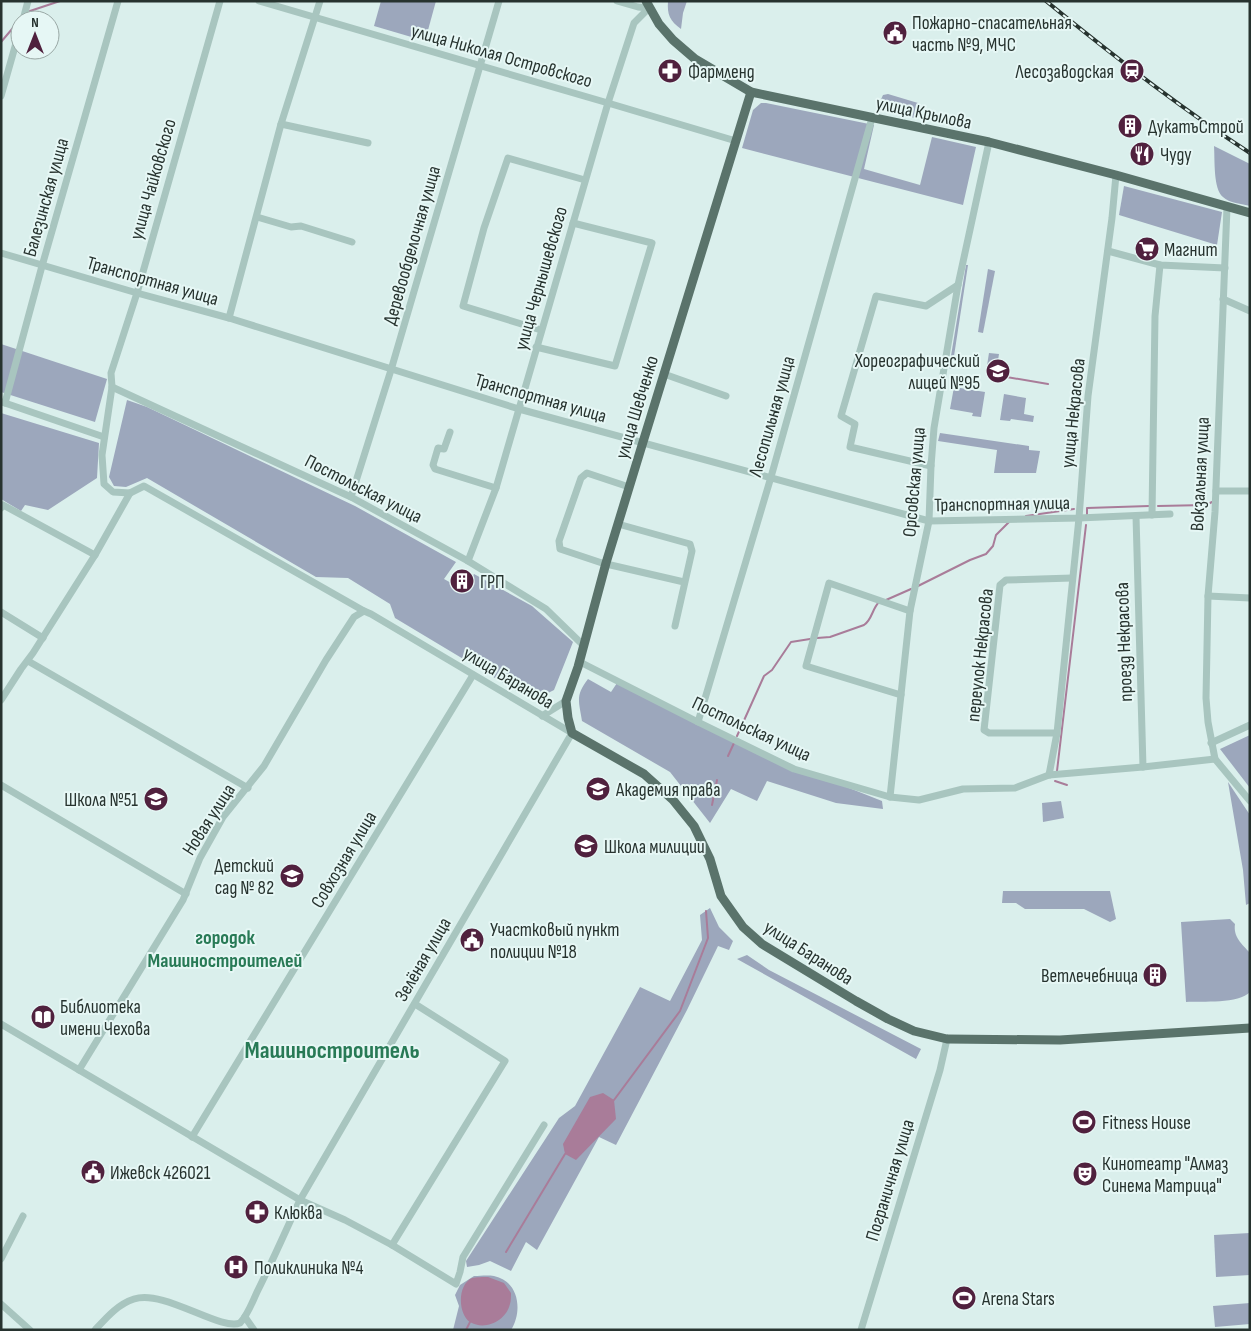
<svg xmlns="http://www.w3.org/2000/svg" width="1251" height="1331" viewBox="0 0 1251 1331" font-family="'Sofia Sans Condensed',sans-serif">
<style>
.green{fill:#9ca7bc}
.water{fill:#a97c99}
.lines{fill:none;stroke-linecap:round;stroke-linejoin:round}
.stream{stroke:#a97c99;stroke-width:2}
.minor{stroke:#a8c5bf;stroke-width:7}
.major{stroke:#5a736b;stroke-width:9}
.rail-casing{stroke:#27332f;stroke-width:4}
.rail{stroke:#e6f7f5;stroke-width:2;stroke-dasharray:5.5;stroke-linecap:butt}
.labels{text-anchor:middle;stroke-width:4;stroke-linejoin:round;paint-order:stroke}
.poi-label{font-size:19px;fill:#27332f;stroke:#e6f7f5;text-anchor:start}
.street-label{font-size:19px;fill:#27332f;stroke:#e6f7f5}
.neighbourhood-label{font-size:20px;font-weight:bold;fill:#287a56;stroke:#e6f7f5}
.district-label{font-size:24px;font-weight:bold;fill:#287a56;stroke:#e6f7f5}
</style>
<rect width="100%" height="100%" fill="#daefec"/>
<g class="green">
<polygon points="381,1 436,1 425,41 374,26"/>
<path d="M668,1h19l-4,12 -2,16c-11,-8 -14,-14 -13,-28z"/>
<polygon points="888,94 918,103 915,118 880,110 878,106 883,95"/>
<polygon points="761,103 766,103 874,125 864,169 920,185 932,137 976,147 963,205 742,148 753,110"/>
<path d="M1214,146l36,18v42c-8,-2 -21,-3 -27,-9 -10,-8 -8,-38 -9,-51z"/>
<polygon points="1124,186 1222,212 1217,245 1119,215"/>
<polygon points="966,265 968,265 952,369 949,368"/>
<polygon points="988,269 995,271 983,333 978,332"/>
<polygon points="1,344 107,379 95,422 1,392"/>
<polygon points="989,353 999,354 996,373 986,372"/>
<polygon points="954,387 985,392 981,417 972,416 973,413 950,409"/>
<polygon points="1004,394 1026,398 1024,414 1034,416 1033,422 1011,419 1010,421 1000,420"/>
<polygon points="127,400 147,407 355,506 456,562 444,579 464,590 474,574 532,606 573,642 554,690 540,697 525,696 395,618 390,604 348,578 316,577 147,478 126,487 114,486 109,477"/>
<polygon points="1,413 99,443 97,478 48,510 25,505 21,511 1,499"/>
<polygon points="940,433 1029,446 1029,450 1040,451 1036,473 994,473 997,450 938,441"/>
<path d="M588,679l23,13 6,-9 136,67 129,51 1,8 -47,-6 -69,-22 -10,20 -26,-12 -21,34 -40,-51 -88,-51c-3,-20 -7,-25 6,-42z"/>
<polygon points="1250,735 1250,788 1220,749"/>
<polygon points="1228,782 1250,815 1250,903 1246,905 1243,870"/>
<polygon points="1061,801 1064,818 1043,822 1042,803"/>
<polygon points="1003,891 1110,891 1116,919 1110,922 1084,909 1025,909 1016,903 1002,903"/>
<polygon points="710,908 719,927 733,941 729,950 718,946 687,1010 616,1145 599,1137 537,1250 526,1242 511,1271 490,1261 479,1265 467,1267 466,1261 559,1118 575,1106 640,987 670,1001 702,940 700,915"/>
<path d="M1230,919l5,5c-2,13 7,20 15,29v39c-11,12 -48,9 -64,10l-5,-80z"/>
<polygon points="747,955 769,970 921,1049 916,1059 737,959"/>
<polygon points="1250,1233 1250,1275 1216,1277 1214,1235"/>
<path d="M474,1276c6,0 13,-1 20,0 25,5 29,35 17,54h-58l6,-24 -4,-11 5,-10z"/>
<polygon points="1250,1303 1250,1324 1215,1327 1213,1306"/>
</g>
<g class="water">
<polygon points="603,1093 614,1100 616,1119 576,1160 565,1154 563,1144 590,1097"/>
<path d="M488,1277l16,6 7,10c0,3 0,8 -1,11 -4,17 -25,27 -40,18 -12,-8 -13,-37 2,-44 4,-1 11,-1 16,-1z"/>
</g>
<g class="lines">
<g class="stream">
<polyline points="30,11 60,1"/>
<polyline points="1,42 18,22"/>
<polyline points="1001,376 1048,384"/>
<polyline points="1158,506 1206,505 1212,502"/>
<polyline points="1026,516 1074,509"/>
<polyline points="1087,516 1087,508 1149,506"/>
<polyline points="918,586 970,560 986,554 993,546 996,535 1009,522"/>
<polyline points="886,600 911,589"/>
<path d="M817,638l13,-1 34,-12c8,-5 8,-16 15,-23"/>
<polyline points="737,736 764,676 772,670 791,642 810,639"/>
<polyline points="728,756 734,743"/>
<polyline points="1057,771 1086,525"/>
<polyline points="1055,781 1067,785"/>
<polyline points="712,805 717,780"/>
<polyline points="614,1100 680,1011 708,938 706,911"/>
<polyline points="506,1252 565,1154"/>
<polyline points="466,1330 470,1322"/>
</g>
<g class="minor">
<polyline points="259,1 608,103 736,141"/>
<polyline points="617,1 638,7 649,8"/>
<polyline points="23,20 28,1"/>
<polyline points="1,96 20,29"/>
<polyline points="281,124 368,143"/>
<polyline points="1227,207 1215,512 1208,596 1206,698 1208,722 1215,759 1250,801"/>
<polyline points="257,217 291,227 301,226 352,242"/>
<polyline points="1108,251 1160,265 1225,268"/>
<polyline points="1,253 137,293 229,318 519,409 929,521 1079,518 1170,514"/>
<polyline points="1223,299 1250,311"/>
<polyline points="229,318 281,124 320,1"/>
<polyline points="541,330 463,306 484,228 508,158 585,180"/>
<polyline points="536,347 615,366 652,243 573,223"/>
<polyline points="664,374 726,396"/>
<polyline points="112,387 351,497 468,561 546,609 584,646"/>
<polyline points="2,402 104,437"/>
<polyline points="5,403 42,266 118,1"/>
<polyline points="450,432 444,449 438,448 433,465 435,469 496,488"/>
<polyline points="931,466 850,447 855,424 841,416 876,296 926,306 958,285"/>
<polyline points="629,487 587,473 581,478 559,541 560,549 602,563 684,582"/>
<polyline points="1216,491 1250,491"/>
<polyline points="130,493 113,492 104,484 102,455 112,387 111,373 137,293 220,1"/>
<polyline points="351,497 391,370 499,1"/>
<polyline points="1,508 3,505 95,555"/>
<polyline points="1152,515 1155,316 1160,265"/>
<polyline points="1136,516 1143,767"/>
<polyline points="618,524 690,544 692,551 675,626"/>
<polyline points="468,561 496,488 608,103 634,23 649,8"/>
<polyline points="1208,596 1250,598"/>
<polyline points="1,612 43,638"/>
<polyline points="28,661 248,788"/>
<polyline points="580,662 698,722 794,769 890,797 919,800 963,789 1015,788 1049,775 1143,767 1215,759"/>
<polyline points="901,695 806,666 829,583 910,611"/>
<polyline points="1,700 21,669 33,653 95,555 130,493 144,486 364,611"/>
<polyline points="542,716 566,701"/>
<polyline points="698,722 771,477 872,118"/>
<polyline points="1057,733 989,733 984,730 1000,585 1006,580 1072,578"/>
<polyline points="1211,743 1250,725"/>
<polyline points="1049,775 1057,733 1079,518 1088,396 1112,218 1116,175"/>
<polyline points="1,785 186,894"/>
<polyline points="890,797 910,611 929,521 931,466 934,428 958,285 989,142"/>
<polyline points="1,1024 300,1200 345,1220 392,1245 456,1284 460,1272 463,1257 544,1125"/>
<path d="M79,1070l104,-170 17,-42 23,-41 41,-51 62,-106 28,-43 10,-6 7,3 201,119 -272,467c-14,30 -27,60 -42,90 -5,10 -10,25 -18,33 -20,8 -76,-34 -106,-24 -16,5 -28,19 -39,31"/>
<polyline points="192,1137 473,675"/>
<polyline points="392,1245 505,1061 415,1004"/>
<polyline points="1,1259 23,1216"/>
<polyline points="1,1304 30,1330"/>
<polyline points="245,1317 254,1330"/>
<polyline points="861,1330 940,1070 947,1039"/>
</g>
<g class="major">
<polyline points="646,1 659,24 673,40 695,59 751,92 989,142 1116,175 1250,213"/>
<polyline points="751,92 643,442 606,563 578,667 566,701 568,718 572,733 644,774 673,800 694,826 710,859 721,896 743,927 762,944 856,1001 888,1019 914,1031 947,1039 1060,1040 1250,1028"/>
</g>
<defs>
<path id="rail" d="M1046,1c66,54 133,106 204,152"/>
</defs>
<use href="#rail" class="rail-casing"/>
<use href="#rail" class="rail"/>
</g>
<defs>
<symbol id="civic-disc" viewBox="-11 -11 22 22"><circle r="9.5" fill="#50213e" stroke="#e6f7f5"/><path d="M-.6-6.5H3V-4.5H.6V-3L4-1V1h2V6H-6V1h2V-1L-.6-3ZM-1.2 2.5V6h2.4V2.5Z" fill="#fff"/></symbol>
<symbol id="pharmacy-disc" viewBox="-11 -11 22 22"><circle r="9.5" fill="#50213e" stroke="#e6f7f5"/><path d="M-2-6h4v4h4v4h-4v4h-4v-4h-4v-4h4Z" fill="#fff"/></symbol>
<symbol id="station-disc" viewBox="-11 -11 22 22"><circle r="9.5" fill="#50213e" stroke="#e6f7f5"/><path d="M-3-6H3Q5-6 5-4V2Q5 4 3 4L4.5 6H3L1.5 4h-3L-3 6H-4.5L-3 4Q-5 4-5 2V-4Q-5-6-3-6ZM-3.5-4v3h7v-3ZM-3.5 1v1.5H-2V1ZM2 1v1.5H3.5V1Z" fill="#fff"/></symbol>
<symbol id="building-disc" viewBox="-11 -11 22 22"><circle r="9.5" fill="#50213e" stroke="#e6f7f5"/><path d="M-4-6H4V6H1V3H-1V6H-4ZM-2.5-4.3h1.7v1.8h-1.7ZM.8-4.3h1.7v1.8H.8ZM-2.5-1h1.7V.8h-1.7ZM.8-1h1.7V.8H.8Z" fill="#fff"/></symbol>
<symbol id="restaurant-disc" viewBox="-11 -11 22 22"><circle r="9.5" fill="#50213e" stroke="#e6f7f5"/><path d="M-5-6h1v4h1v-4h1v4h1v-4h1v5L-1.5 .5V6h-2V.5L-5-1ZM5-6V6H3V1.5H1.5Q1.5-4 5-6Z" fill="#fff"/></symbol>
<symbol id="supermarket-disc" viewBox="-11 -11 22 22"><circle r="9.5" fill="#50213e" stroke="#e6f7f5"/><path d="M-6-5.5h2.5l.6 2H6L4.5 2H-2.5L-4.4-4H-6ZM-1.5 3.2a1.3 1.3 0 1 0 .1 0ZM3 3.2a1.3 1.3 0 1 0 .1 0Z" fill="#fff"/></symbol>
<symbol id="school-disc" viewBox="-11 -11 22 22"><circle r="9.5" fill="#50213e" stroke="#e6f7f5"/><path d="M0-5L7-2L0 1L-7-2ZM-4 1L0 2.5L4 1V4Q0 6-4 4Z" fill="#fff"/></symbol>
<symbol id="university-disc" viewBox="-11 -11 22 22"><circle r="9.5" fill="#50213e" stroke="#e6f7f5"/><path d="M0-5L7-2L0 1L-7-2ZM-4 1L0 2.5L4 1V4Q0 6-4 4Z" fill="#fff"/></symbol>
<symbol id="library-disc" viewBox="-11 -11 22 22"><circle r="9.5" fill="#50213e" stroke="#e6f7f5"/><path d="M-6-4Q-3-5.5-.7-3.5V5Q-3 3-6 4ZM6-4Q3-5.5 .7-3.5V5Q3 3 6 4Z" fill="#fff"/></symbol>
<symbol id="stadium-disc" viewBox="-11 -11 22 22"><circle r="9.5" fill="#50213e" stroke="#e6f7f5"/><path d="M0-5a6.5 5 0 1 0 0 10a6.5 5 0 1 0 0-10ZM-3.5-1.8h7v3.6h-7Z" fill="#fff"/></symbol>
<symbol id="theatre-disc" viewBox="-11 -11 22 22"><circle r="9.5" fill="#50213e" stroke="#e6f7f5"/><path d="M-5-5.5Q0-4 5-5.5V0Q5 5 0 6Q-5 5-5 0ZM-3.3-2.5H-1v1.5H-3.3ZM1-2.5H3.3v1.5H1ZM-2.8 1Q0 5.5 2.8 1Z" fill="#fff"/></symbol>
<symbol id="hospital-disc" viewBox="-11 -11 22 22"><circle r="9.5" fill="#50213e" stroke="#e6f7f5"/><path d="M-5-5h3v3.5h4V-5h3V5h-3V1.5h-4V5h-3Z" fill="#fff"/></symbol>
</defs>
<g fill-rule="evenodd">
<use href="#civic-disc" x="881" y="19" width="28" height="28"/>
<use href="#pharmacy-disc" x="656" y="57" width="28" height="28"/>
<use href="#station-disc" x="1118" y="57" width="28" height="28"/>
<use href="#building-disc" x="1116" y="112" width="28" height="28"/>
<use href="#restaurant-disc" x="1128" y="140" width="28" height="28"/>
<use href="#supermarket-disc" x="1133" y="235" width="28" height="28"/>
<use href="#school-disc" x="984" y="357" width="28" height="28"/>
<use href="#building-disc" x="448" y="567" width="28" height="28"/>
<use href="#university-disc" x="584" y="775" width="28" height="28"/>
<use href="#school-disc" x="142" y="785" width="28" height="28"/>
<use href="#university-disc" x="572" y="832" width="28" height="28"/>
<use href="#school-disc" x="278" y="862" width="28" height="28"/>
<use href="#civic-disc" x="458" y="926" width="28" height="28"/>
<use href="#building-disc" x="1141" y="961" width="28" height="28"/>
<use href="#library-disc" x="29" y="1003" width="28" height="28"/>
<use href="#stadium-disc" x="1070" y="1108" width="28" height="28"/>
<use href="#civic-disc" x="79" y="1158" width="28" height="28"/>
<use href="#theatre-disc" x="1071" y="1160" width="28" height="28"/>
<use href="#pharmacy-disc" x="243" y="1198" width="28" height="28"/>
<use href="#hospital-disc" x="222" y="1253" width="28" height="28"/>
<use href="#stadium-disc" x="950" y="1284" width="28" height="28"/>
</g>
<g class="labels">
<g class="poi-label">
<text x="912" y="29">Пожарно-спасательная<tspan x="912" dy="22">часть №9, МЧС</tspan></text>
<text x="688" y="78">Фармленд</text>
<text x="1114" y="78" text-anchor="end">Лесозаводская</text>
<text x="1148" y="133">ДукатъСтрой</text>
<text x="1160" y="161">Чуду</text>
<text x="1164" y="256">Магнит</text>
<text x="980" y="367" text-anchor="end">Хореографический<tspan x="980" dy="22">лицей №95</tspan></text>
<text x="480" y="588">ГРП</text>
<text x="616" y="796">Академия права</text>
<text x="138" y="806" text-anchor="end">Школа №51</text>
<text x="604" y="853">Школа милиции</text>
<text x="274" y="872" text-anchor="end">Детский<tspan x="274" dy="22">сад № 82</tspan></text>
<text x="490" y="936">Участковый пункт<tspan x="490" dy="22">полиции №18</tspan></text>
<text x="1138" y="982" text-anchor="end">Ветлечебница</text>
<text x="60" y="1013">Библиотека<tspan x="60" dy="22">имени Чехова</tspan></text>
<text x="1102" y="1129">Fitness House</text>
<text x="1102" y="1170">Кинотеатр "Алмаз<tspan x="1102" dy="22">Синема Матрица"</tspan></text>
<text x="110" y="1179">Ижевск 426021</text>
<text x="274" y="1219">Клюква</text>
<text x="254" y="1274">Поликлиника №4</text>
<text x="982" y="1305">Arena Stars</text>
</g>
<g class="street-label">
<text transform="translate(502 55) rotate(16)" y="7">улица Николая Островского</text>
<text transform="translate(924 112) rotate(12)" y="7">улица Крылова</text>
<text transform="translate(152 179) rotate(-74)" y="7">улица Чайковского</text>
<text transform="translate(45 197) rotate(-74)" y="7">Балезинская улица</text>
<text transform="translate(411 245) rotate(-74)" y="7">Деревообделочная улица</text>
<text transform="translate(540 278) rotate(-74)" y="7">улица Чернышевского</text>
<text transform="translate(153 280) rotate(16)" y="7">Транспортная улица</text>
<text transform="translate(541 397) rotate(16)" y="7">Транспортная улица</text>
<text transform="translate(636 407) rotate(-73)" y="7">улица Шевченко</text>
<text transform="translate(1072 413) rotate(-84)" y="7">улица Некрасова</text>
<text transform="translate(771 416) rotate(-74)" y="7">Лесопильная улица</text>
<text transform="translate(1199 474) rotate(-87)" y="7">Вокзальная улица</text>
<text transform="translate(913 482) rotate(-85)" y="7">Орсовская улица</text>
<text transform="translate(364 488) rotate(27)" y="7">Постольская улица</text>
<text transform="translate(1002 503) rotate(-1)" y="7">Транспортная улица</text>
<text transform="translate(1123 642) rotate(-92)" y="7">проезд Некрасова</text>
<text transform="translate(979 655) rotate(-84)" y="7">переулок Некрасова</text>
<text transform="translate(509 677) rotate(31)" y="7">улица Баранова</text>
<text transform="translate(752 728) rotate(25)" y="7">Постольская улица</text>
<text transform="translate(208 819) rotate(-57)" y="7">Новая улица</text>
<text transform="translate(343 859) rotate(-59)" y="7">Совхозная улица</text>
<text transform="translate(809 952) rotate(33)" y="7">улица Баранова</text>
<text transform="translate(422 959) rotate(-60)" y="7">Зелёная улица</text>
<text transform="translate(889 1180) rotate(-73)" y="7">Пограничная улица</text>
</g>
<g class="neighbourhood-label">
<text x="225" y="944">городок<tspan x="225" dy="23">Машиностроителей</tspan></text>
</g>
<g class="district-label">
<text x="332" y="1058">Машиностроитель</text>
</g>
</g>
<rect width="1251" height="1331" fill="none" stroke="#27332f" stroke-width="5"/>
<g transform="translate(35 35)"><circle r="24" fill="#e6f7f5" stroke="#9aa9a6"/>
<path d="M0-4L9 19L0 12L-9 19Z" fill="#50213e"/>
<text y="-8" font-size="14" font-weight="bold" text-anchor="middle" fill="#27332f">N</text>
</g>
</svg>
